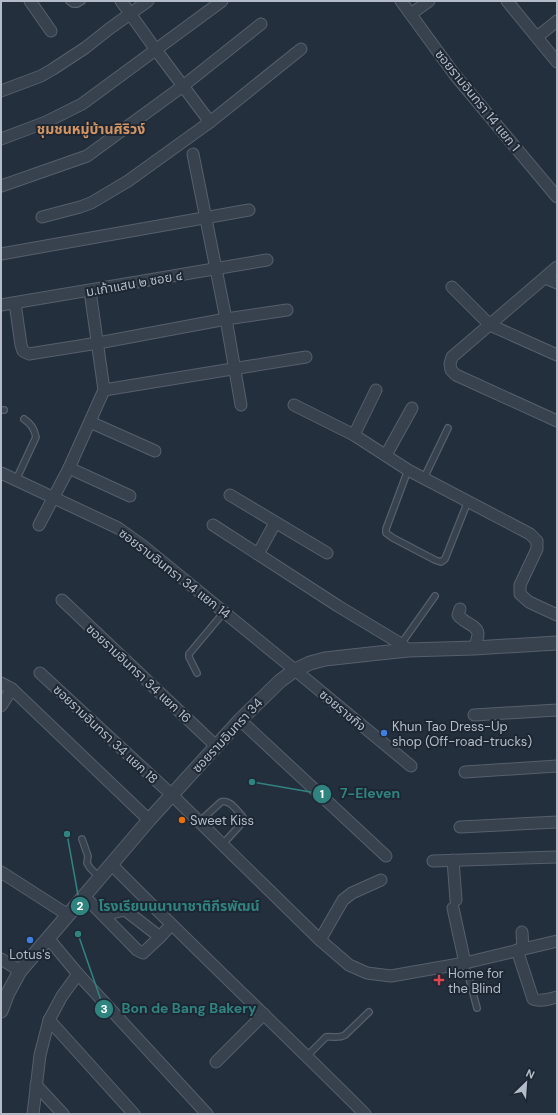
<svg xmlns="http://www.w3.org/2000/svg" width="558" height="1115" viewBox="0 0 558 1115" font-family="'DM Sans','Noto Sans Thai',sans-serif">
<style>
.lines{fill:none;stroke-linecap:round;stroke-linejoin:round}
.service-casing{stroke:#565f6c;stroke-width:8}
.minor-casing{stroke:#565f6c;stroke-width:13}
.tertiary-casing{stroke:#565f6c;stroke-width:15}
.service{stroke:#38414e;stroke-width:5.5}
.minor{stroke:#38414e;stroke-width:11}
.tertiary{stroke:#38414e;stroke-width:13}
.shop-dot{fill:#3f7fe0;stroke:#1d2633;stroke-width:1.5}
.food-dot{fill:#e8710a;stroke:#1d2633;stroke-width:1.5}
.health-dot{fill:#e0444e;stroke:#1d2633;stroke-width:1.5}
.labels{text-anchor:middle;stroke-width:4;stroke-linejoin:round;paint-order:stroke}
.street-label{font-size:13px;fill:#b4bcc9;stroke:#1d2633}
.poi-label{font-size:13px;fill:#b4bcc9;stroke:#1d2633;text-anchor:start}
.neighbourhood-label{font-size:14px;font-weight:bold;fill:#d59563;stroke:#1d2633}
.leader{fill:none;stroke:#308480;stroke-width:1.5}
.callout-dot{fill:#308480;stroke:#1d2633;stroke-width:1.5}
.mark-label{font-size:12px;text-anchor:middle;font-weight:bold;fill:#fff}
.callout-label{font-size:14px;text-anchor:middle;font-weight:bold;fill:#308480;stroke:#1d2633;stroke-width:4;stroke-linejoin:round;paint-order:stroke}
</style>
<rect width="100%" height="100%" fill="#242f3e"/>
<g class="lines">
<defs>
<g id="service">
<polyline points="69,1 73,4 77,4 82,1"/>
<polyline points="1,410 4,410"/>
<polyline points="408,470 386,529 386,533 393,538 435,560 441,562 445,559 468,501"/>
<polyline points="424,478 448,428"/>
<path d="M16,480l20,-43c-2,-9 -5,-13 -12,-18"/>
<polyline points="401,644 435,596"/>
<polyline points="197,673 189,657 189,654 224,612"/>
<path d="M199,822l22,-20c9,-3 16,9 22,15l-1,6 -20,22"/>
<polyline points="82,839 88,856 87,863 90,868 100,878"/>
<polyline points="465,963 477,1008"/>
<path d="M307,1056l19,-19c7,-1 12,2 19,-2l24,-23"/>
</g>
<g id="minor">
<polyline points="30,1 51,31"/>
<polyline points="121,1 156,50 210,122"/>
<polyline points="401,1 455,75 557,197"/>
<polyline points="507,1 557,62"/>
<polyline points="411,14 429,1"/>
<polyline points="537,37 557,21"/>
<polyline points="1,91 41,76 53,69 85,48 109,29 148,1"/>
<polyline points="1,139 46,122 82,104 222,1"/>
<polyline points="193,154 226,319 241,405"/>
<polyline points="1,186 87,156 183,86 261,24"/>
<polyline points="42,217 80,207 91,203 128,181 210,122 301,49"/>
<polyline points="1,254 249,210"/>
<polyline points="557,267 452,357 450,364 451,370 456,375 557,421"/>
<polyline points="545,278 557,283"/>
<polyline points="452,287 490,325 557,355"/>
<polyline points="15,303 21,345 23,351 29,354 98,343 226,319 287,310"/>
<polyline points="1,305 267,260"/>
<polyline points="104,390 306,357"/>
<polyline points="294,405 354,435 408,470 530,534 537,541 537,549 520,585 520,594 529,602 557,615"/>
<polyline points="90,422 155,451"/>
<polyline points="354,435 376,390"/>
<polyline points="386,455 412,408"/>
<polyline points="69,468 130,496"/>
<polyline points="1,473 118,528 143,546 295,670 411,766"/>
<polyline points="230,495 327,553"/>
<polyline points="39,525 69,468 104,390 90,291"/>
<polyline points="213,525 338,606 401,644 408,650"/>
<polyline points="258,554 275,523"/>
<polyline points="62,600 216,746"/>
<path d="M460,609l-2,6c5,8 21,10 20,20 -1,5 -2,9 -4,13"/>
<polyline points="40,673 172,795 320,940 349,965 367,973 391,976 465,963 557,941"/>
<polyline points="1,683 12,689 149,820"/>
<polyline points="1,706 12,689"/>
<polyline points="474,715 557,710"/>
<polyline points="240,720 386,856"/>
<polyline points="465,772 557,766"/>
<polyline points="460,827 557,822"/>
<polyline points="453,860 456,900"/>
<polyline points="433,861 557,857"/>
<path d="M111,864c84,85 170,166 254,250"/>
<polyline points="1,872 68,915"/>
<polyline points="84,896 137,950 143,953 160,937 171,925"/>
<polyline points="453,908 465,963"/>
<polyline points="103,915 125,910 160,937"/>
<polyline points="522,932 523,949"/>
<polyline points="48,938 78,974 207,1114"/>
<polyline points="320,940 343,900 352,893 381,880"/>
<path d="M517,950l16,49c7,3 16,0 24,-2"/>
<polyline points="1,959 20,971"/>
<polyline points="49,1020 134,1114"/>
<polyline points="216,1062 264,1014"/>
<polyline points="36,1085 63,1114"/>
<polyline points="33,1114 40,1055 49,1020 62,996 78,974"/>
</g>
<polyline id="tertiary" points="1,1011 7,995 20,971 68,915 149,820 240,720 280,681 295,670 310,663 325,659 361,655 408,650 474,648 557,643"/>
</defs>
<use href="#service" class="service-casing"/>
<use href="#minor" class="minor-casing"/>
<use href="#tertiary" class="tertiary-casing"/>
<use href="#service" class="service"/>
<use href="#minor" class="minor"/>
<use href="#tertiary" class="tertiary"/>
</g>
<g class="shop-dot">
<circle cx="384" cy="733" r="4"/>
<circle cx="30" cy="940" r="4"/>
</g>
<circle class="food-dot" cx="182" cy="820" r="4"/>
<path class="health-dot" d="M437 974h4v4h4v4h-4v4h-4v-4h-4v-4h4z"/>
<g class="labels">
<g class="street-label">
<text transform="translate(478 100) rotate(51)" y="5">ซอยรามอินทรา 14 แยก 1</text>
<text transform="translate(134 283) rotate(-10)" y="5">ม.เก้าแสน ๒ ซอย ๔</text>
<text transform="translate(175 573) rotate(38)" y="5">ซอยรามอินทรา 34 แยก 14</text>
<text transform="translate(139 673) rotate(43)" y="5">ซอยรามอินทรา 34 แยก 16</text>
<text transform="translate(343 710) rotate(40)" y="5">ซอยราชกิจ</text>
<text transform="translate(106 734) rotate(43)" y="5">ซอยรามอินทรา 34 แยก 18</text>
<text transform="translate(227 735) rotate(-47)" y="5">ซอยรามอินทรา 34</text>
</g>
<g class="poi-label">
<text x="392" y="731">Khun Tao Dress-Up<tspan x="392" dy="15">shop (Off-road-trucks)</tspan></text>
<text x="190" y="825">Sweet Kiss</text>
<text x="30" y="959" text-anchor="middle">Lotus's</text>
<text x="448" y="978">Home for<tspan x="448" dy="15">the Blind</tspan></text>
</g>
<g class="neighbourhood-label">
<text x="91" y="134">ชุมชนหมู่บ้านศิริวง์</text>
</g>
</g>
<path class="leader" d="M252 782L322 794M67 834L80 906M78 934L104 1009"/>
<g class="callout-dot">
<circle cx="252" cy="782" r="4"/>
<circle cx="67" cy="834" r="4"/>
<circle cx="78" cy="934" r="4"/>
<circle cx="322" cy="794" r="10"/>
<circle cx="80" cy="906" r="10"/>
<circle cx="104" cy="1009" r="10"/>
</g>
<g class="mark-label">
<text x="322" y="798">1</text>
<text x="80" y="910">2</text>
<text x="104" y="1013">3</text>
</g>
<g class="callout-label">
<text x="370" y="798">7-Eleven</text>
<text x="179" y="911">โรงเรียนนนานาชาติกีรพัฒน์</text>
<text x="189" y="1013">Bon de Bang Bakery</text>
</g>
<rect width="558" height="1115" fill="none" stroke="#b4bcc9" stroke-width="4"/>
<g transform="translate(526 1083) rotate(25)" stroke="#1d2633" stroke-width="3" paint-order="stroke">
<path d="M0-3L7 15L0 10L-7 15Z" fill="#b4bcc9"/>
<text y="-6" font-size="11" font-weight="bold" text-anchor="middle" fill="#b4bcc9">N</text>
</g>
</svg>
